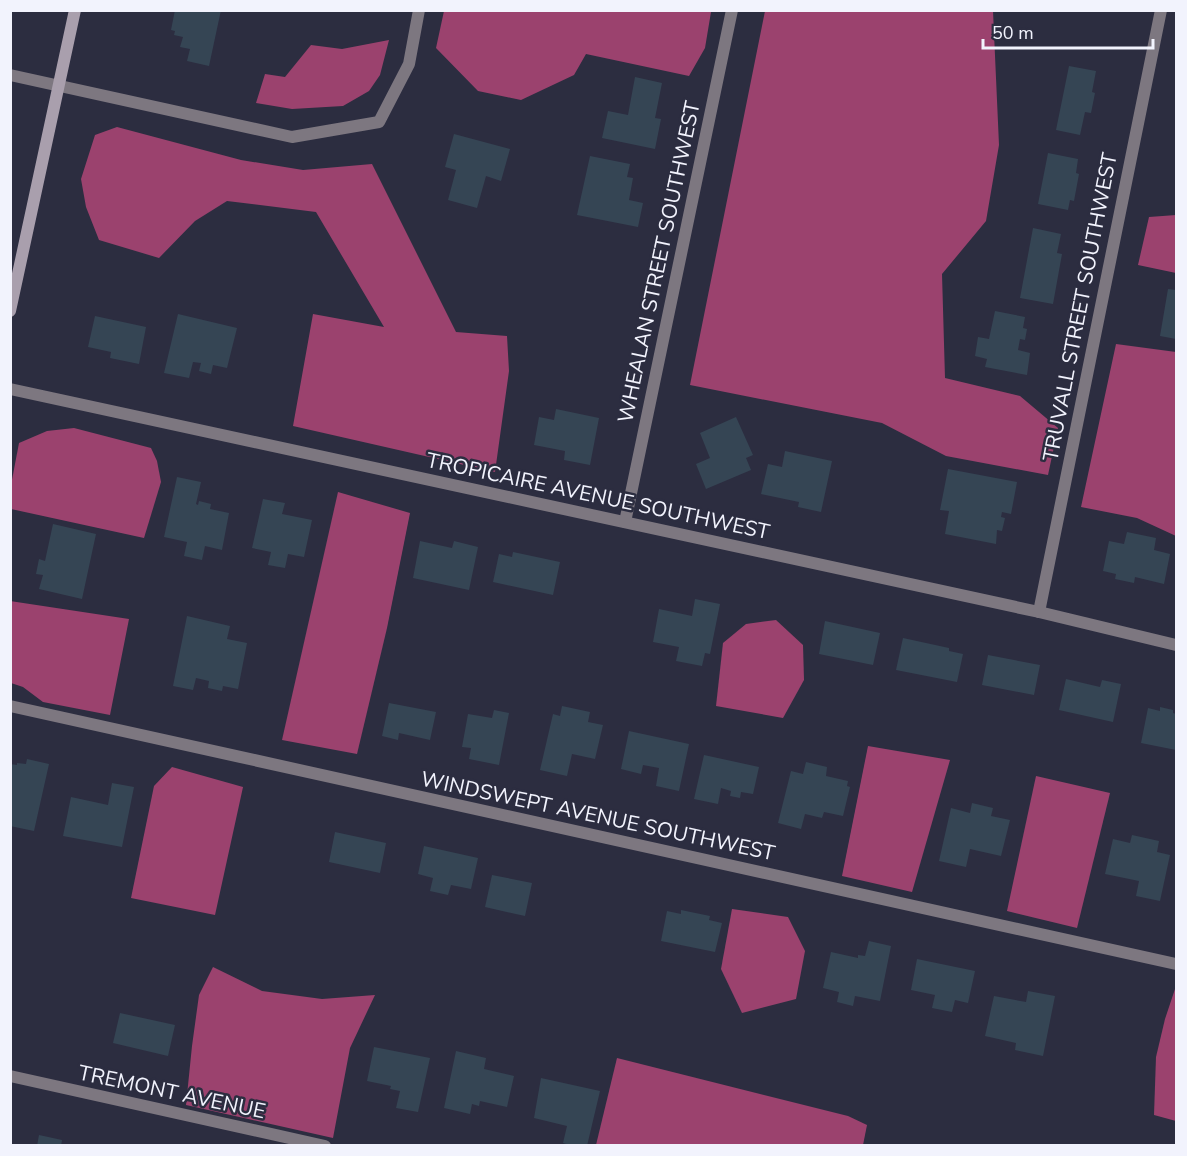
<svg xmlns="http://www.w3.org/2000/svg" width="1187" height="1156" viewBox="0 0 1187 1156" font-family="'Nunito Sans',sans-serif">
<style>
.forest{fill:#9b426e}
.building{fill:#354554}
.lines{fill:none;stroke-linecap:round;stroke-linejoin:round}
.street{stroke:#7d7780;stroke-width:12}
.secondary{stroke:#a99fad;stroke-width:12}
.labels{text-anchor:middle;stroke-width:5;stroke-linejoin:round;paint-order:stroke}
.street-label{font-size:21px;fill:#f2f3fd;stroke:#2c2d40}
</style>
<rect width="100%" height="100%" fill="#2c2d40"/>
<g class="forest">
<polygon points="705,11 711,12 705,48 689,76 586,54 574,75 521,100 478,91 436,48 444,11"/>
<polygon points="765,11 993,11 999,145 986,221 942,274 945,378 1020,396 1058,428 1048,475 946,456 882,423 690,385"/>
<polygon points="389,40 380,75 369,91 343,106 292,109 256,103 265,74 285,77 311,45 342,49"/>
<polygon points="117,127 241,160 303,170 372,164 456,332 507,336 509,371 495,472 293,426 313,314 384,327 316,212 227,201 195,221 159,258 99,240 86,207 81,179 95,135"/>
<polygon points="1176,215 1176,273 1138,265 1149,217"/>
<polygon points="1116,344 1176,352 1176,536 1137,518 1081,507"/>
<polygon points="74,428 151,448 157,461 161,482 144,538 11,509 11,485 19,443 47,431"/>
<polygon points="338,492 410,513 387,628 357,754 282,740"/>
<polygon points="10,601 129,619 110,715 43,702 23,687 11,683"/>
<polygon points="776,620 803,645 804,680 783,718 716,706 723,643 746,624"/>
<polygon points="868,746 950,760 912,892 842,876"/>
<polygon points="172,767 243,787 215,915 131,898 154,786"/>
<polygon points="1036,776 1110,793 1077,928 1007,911"/>
<polygon points="732,909 788,917 805,951 796,999 742,1013 721,969"/>
<polygon points="213,967 262,991 322,999 375,995 350,1048 333,1138 186,1105 192,1046 199,995"/>
<polygon points="1176,986 1176,1121 1154,1115 1156,1057 1165,1019"/>
<polygon points="617,1058 848,1116 867,1125 863,1145 596,1145"/>
</g>
<g class="building">
<polygon points="175,10 221,10 209,66 187,61 190,49 180,47 183,37 174,35 175,31 171,30"/>
<polygon points="1069,66 1096,71 1092,92 1095,93 1091,113 1085,112 1080,135 1056,130"/>
<polygon points="635,77 662,83 655,118 661,119 655,149 602,138 608,111 628,115"/>
<polygon points="454,134 510,149 501,181 486,176 477,208 448,200 456,170 445,167"/>
<polygon points="1048,153 1078,159 1076,173 1079,174 1074,201 1070,200 1068,210 1038,204"/>
<polygon points="590,156 630,164 627,177 633,178 629,200 643,203 638,227 577,215"/>
<polygon points="1033,228 1061,234 1057,253 1062,254 1053,304 1020,298"/>
<polygon points="1168,289 1176,290 1176,339 1160,336"/>
<polygon points="995,311 1025,317 1023,328 1027,329 1025,340 1020,339 1018,350 1030,353 1027,375 985,367 987,359 975,356 978,337 989,339"/>
<polygon points="178,314 237,328 227,368 213,365 211,374 199,371 201,363 193,362 189,378 164,373"/>
<polygon points="95,316 146,327 139,364 110,358 111,352 88,347"/>
<polygon points="556,409 599,418 590,465 564,460 565,451 534,445 539,417 554,420"/>
<polygon points="736,417 753,455 746,458 751,470 706,489 696,464 710,458 700,433"/>
<polygon points="785,451 832,461 821,512 798,507 799,502 761,494 768,464 782,467"/>
<polygon points="948,469 1017,482 1011,514 1002,512 1001,517 1005,518 1002,531 997,530 996,544 945,534 949,511 940,510"/>
<polygon points="177,477 201,482 196,504 198,505 199,501 211,504 210,509 229,513 222,550 205,546 202,560 184,556 187,542 164,537"/>
<polygon points="263,499 285,503 282,514 312,520 304,557 288,554 285,568 268,565 271,552 252,548"/>
<polygon points="53,524 96,534 82,599 39,589 43,575 36,574 39,559 45,561"/>
<polygon points="1127,532 1156,538 1154,550 1170,554 1164,584 1135,577 1134,583 1115,579 1116,574 1103,571 1109,541 1124,544"/>
<polygon points="420,541 452,548 454,541 478,547 469,590 413,578"/>
<polygon points="513,552 560,562 553,595 493,582 499,554 512,557"/>
<polygon points="695,599 720,604 710,654 705,653 702,666 676,661 679,647 653,642 659,609 692,616"/>
<polygon points="187,616 230,626 227,639 247,643 238,689 223,686 222,691 208,688 209,681 196,678 193,690 173,686"/>
<polygon points="825,621 880,633 873,665 819,654"/>
<polygon points="903,638 949,648 949,651 963,654 957,682 896,670"/>
<polygon points="988,655 1040,665 1034,695 982,685"/>
<polygon points="1066,679 1100,687 1102,680 1121,684 1113,722 1059,710"/>
<polygon points="389,703 436,712 430,740 399,733 398,740 382,736"/>
<polygon points="562,706 590,712 588,722 603,725 595,759 572,754 567,776 540,770 553,714 560,716"/>
<polygon points="1160,707 1173,710 1173,713 1176,714 1176,750 1141,743 1148,708 1160,711"/>
<polygon points="494,710 509,713 499,765 469,759 471,748 462,747 468,714 492,718"/>
<polygon points="629,731 689,744 679,791 656,786 659,768 643,765 641,774 621,769"/>
<polygon points="704,755 759,767 753,794 741,792 740,798 730,796 731,791 721,788 718,804 694,799"/>
<polygon points="27,759 49,764 34,831 10,826 10,764 17,765 17,763 26,764"/>
<polygon points="806,762 827,767 826,776 848,781 847,786 850,787 843,816 824,812 822,818 805,814 801,829 778,823 791,771 803,774"/>
<polygon points="112,783 134,787 122,847 63,836 71,797 108,805"/>
<polygon points="972,803 993,808 991,816 1010,820 1001,856 970,849 966,867 939,861 951,808 970,813"/>
<polygon points="335,832 386,843 380,873 329,862"/>
<polygon points="1132,835 1159,841 1157,852 1170,855 1160,901 1136,896 1139,881 1105,874 1113,839 1130,843"/>
<polygon points="424,846 478,858 471,889 451,885 448,895 430,891 433,878 418,874"/>
<polygon points="492,875 532,883 525,916 485,907"/>
<polygon points="681,910 710,916 709,920 722,923 715,952 661,941 667,911 681,914"/>
<polygon points="869,941 891,946 880,1001 855,996 853,1006 837,1002 839,992 823,988 831,952 858,958 858,955 865,956"/>
<polygon points="917,959 975,971 968,1003 955,1000 952,1012 932,1008 935,995 911,990"/>
<polygon points="1028,991 1055,996 1043,1056 1015,1050 1016,1043 985,1036 994,996 1026,1002"/>
<polygon points="120,1013 175,1025 168,1056 113,1043"/>
<polygon points="374,1047 430,1058 418,1112 396,1108 400,1091 390,1089 391,1086 367,1081"/>
<polygon points="456,1051 486,1058 484,1069 514,1076 507,1107 480,1101 479,1106 472,1104 470,1114 444,1108"/>
<polygon points="541,1078 600,1091 587,1146 573,1146 563,1143 567,1126 534,1118"/>
<polygon points="39,1135 62,1140 61,1146 37,1146"/>
</g>
<g class="lines">
<g class="street">
<polyline points="10,75 292,137 379,122 409,64 419,10"/>
<polyline points="10,389 1039,612 1176,645"/>
<polyline points="625,522 732,10"/>
<polyline points="1039,612 1161,10"/>
<polyline points="10,706 1176,964"/>
<polyline points="10,1076 325,1146"/>
</g>
<polyline class="secondary" points="10,311 75,10"/>
</g>
<g class="labels">
<g class="street-label">
<text transform="translate(659 262) rotate(-78)" y="7">WHEALAN STREET SOUTHWEST</text>
<text transform="translate(1080 307) rotate(-79)" y="7">TRUVALL STREET SOUTHWEST</text>
<text transform="translate(598 496) rotate(12)" y="7">TROPICAIRE AVENUE SOUTHWEST</text>
<text transform="translate(598 816) rotate(12)" y="7">WINDSWEPT AVENUE SOUTHWEST</text>
<text transform="translate(172 1092) rotate(12)" y="7">TREMONT AVENUE</text>
</g>
</g>
<rect width="1187" height="1156" fill="none" stroke="#f2f3fd" stroke-width="24"/>
<path d="M983 39v9h170v-9" fill="none" stroke="#f2f3fd" stroke-width="3"/>
<text x="992" y="39" font-size="18" fill="#f2f3fd" stroke="#2c2d40" stroke-width="4.5" paint-order="stroke">50 m</text>
</svg>
